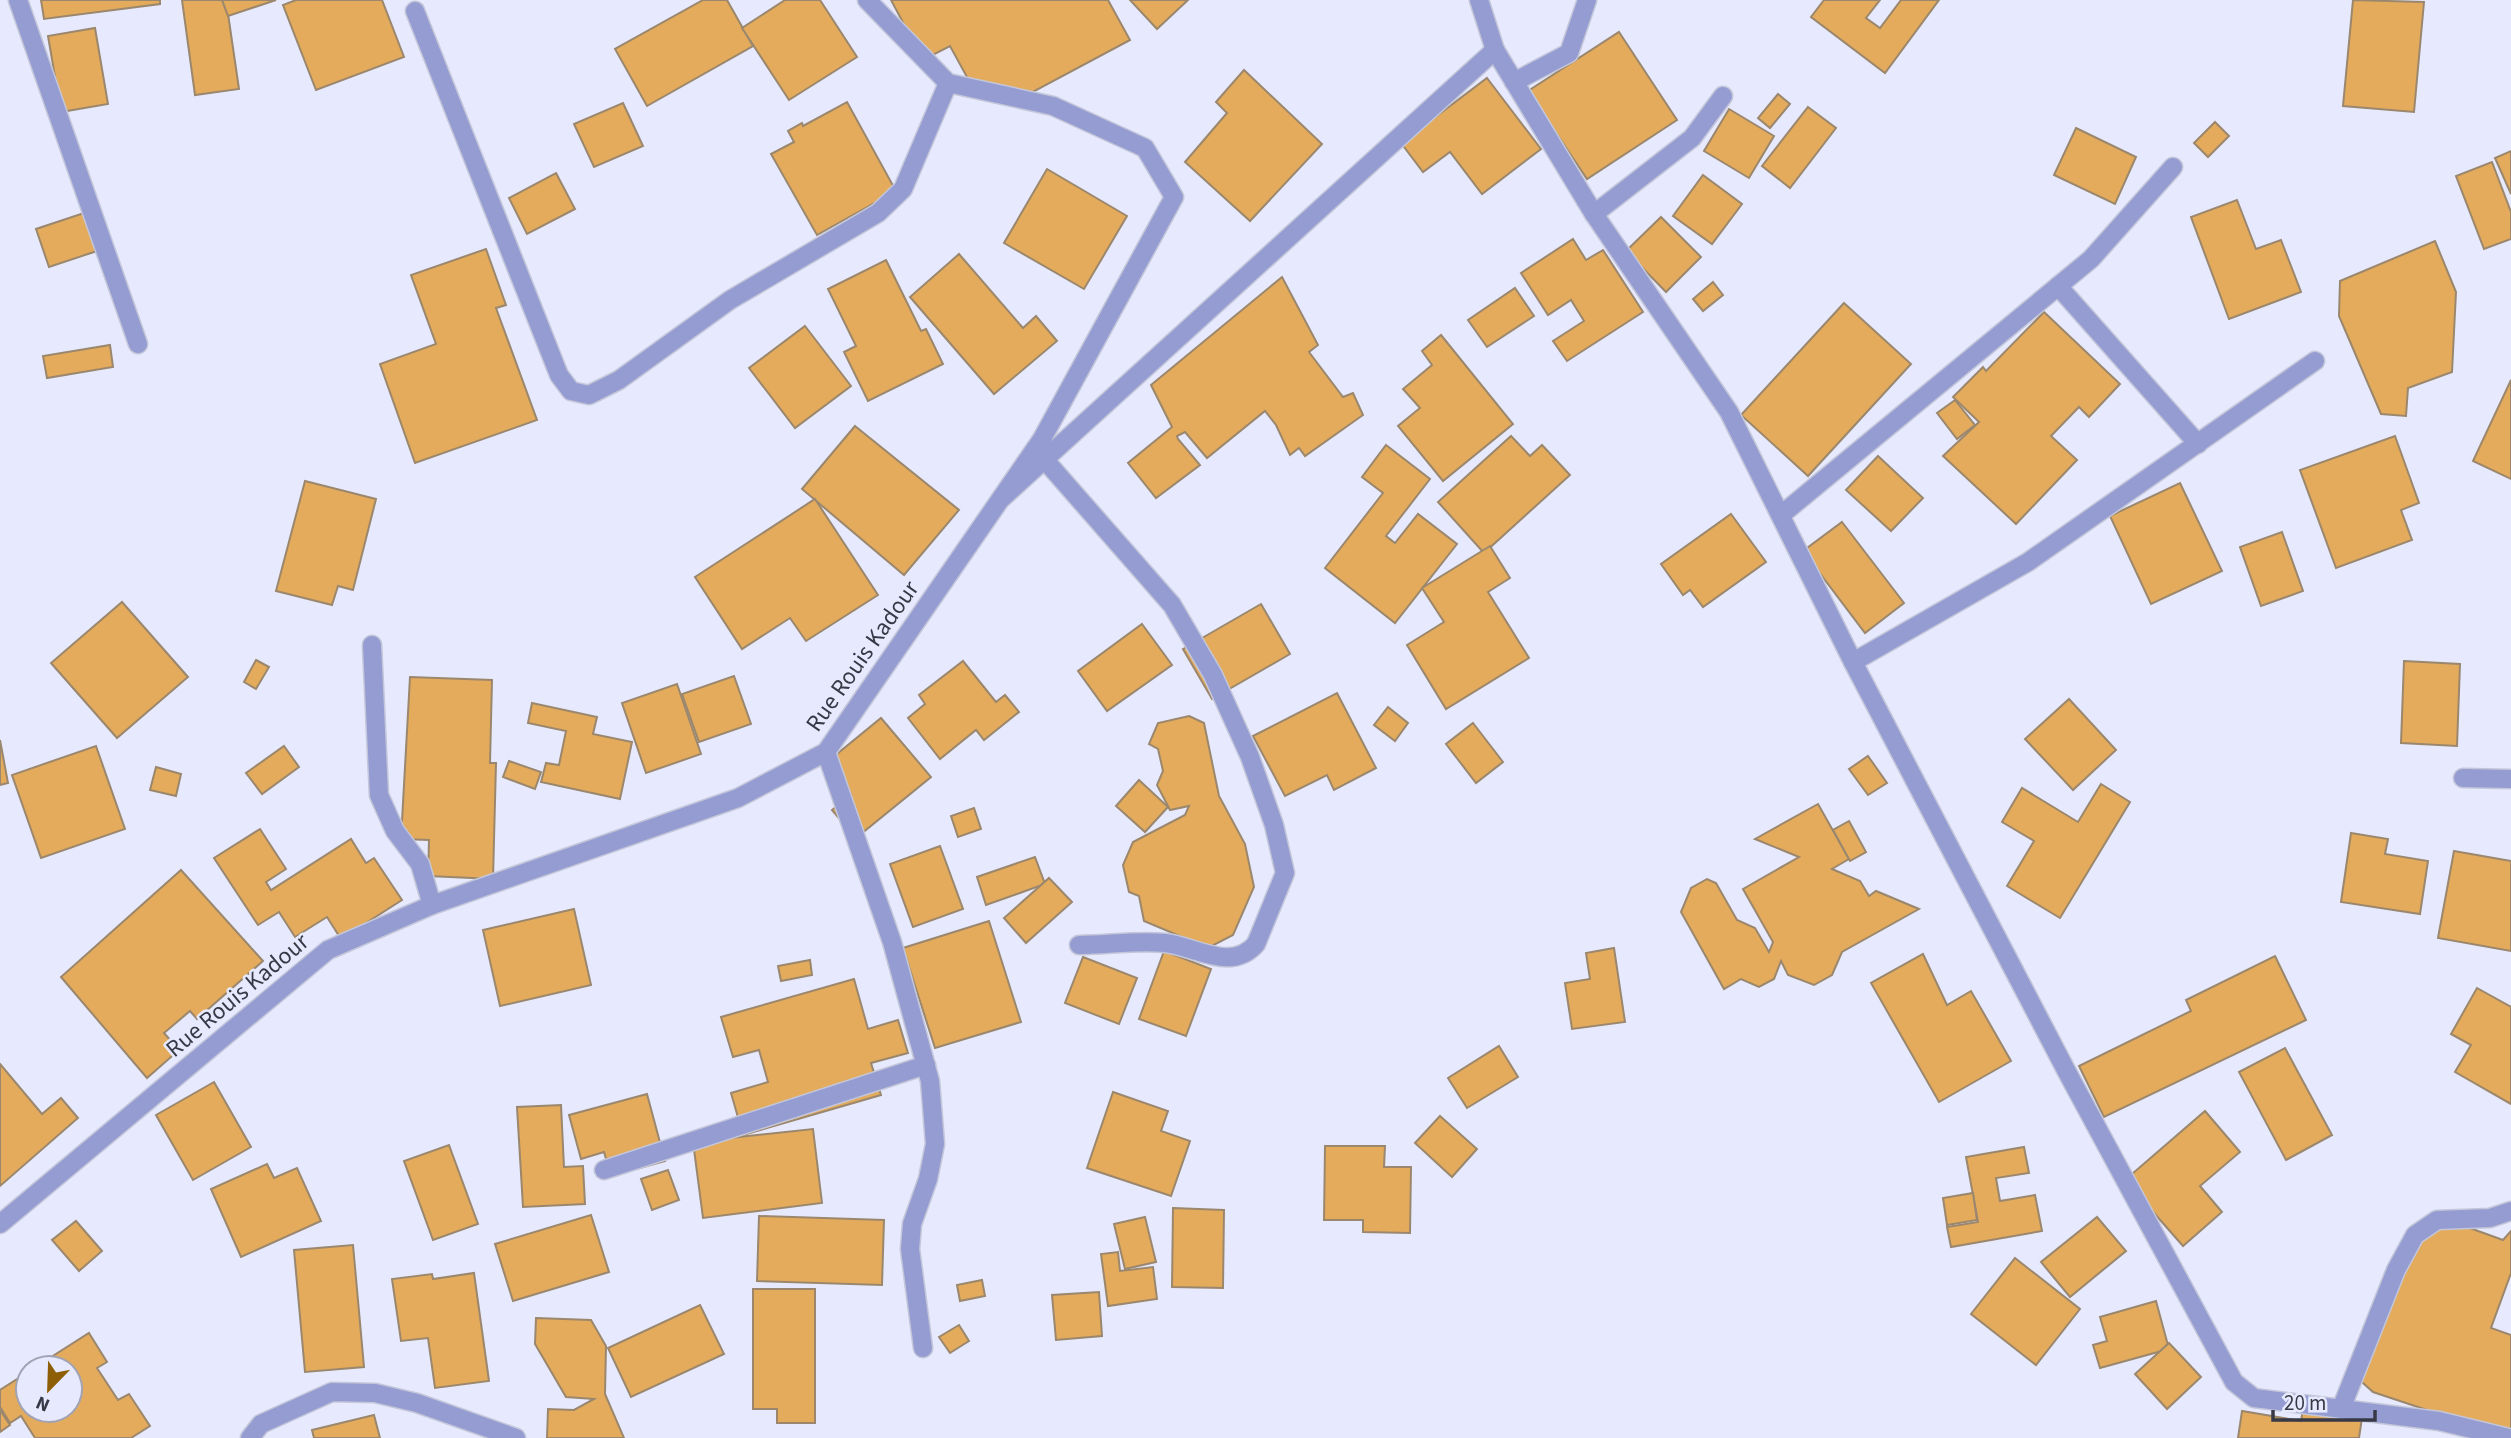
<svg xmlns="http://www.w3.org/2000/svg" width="2511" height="1438" viewBox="0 0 2511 1438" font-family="'Source Sans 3',sans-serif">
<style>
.building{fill:#e3ab5b;stroke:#9b876d;stroke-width:2}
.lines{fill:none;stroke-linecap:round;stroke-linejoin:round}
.minor-casing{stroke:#c4c7d9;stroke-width:21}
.minor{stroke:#959cd2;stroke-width:18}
.labels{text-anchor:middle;stroke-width:5;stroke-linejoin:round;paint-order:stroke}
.street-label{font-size:24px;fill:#373946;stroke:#e7eafe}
</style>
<rect width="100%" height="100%" fill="#e7eafe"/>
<g class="building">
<polygon points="41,0 160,0 160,4 44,19"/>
<polygon points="182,0 226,0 239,89 195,95"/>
<polygon points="222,0 276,0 228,16"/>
<polygon points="296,0 382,0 404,57 316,90 283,5"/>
<polygon points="703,0 727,0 753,46 647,106 615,49"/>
<polygon points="785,0 820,0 857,57 789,100 742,28"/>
<polygon points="891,0 1108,0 1130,40 1012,103 1003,86 979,99 950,46 923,60"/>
<polygon points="1130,0 1188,0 1157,29"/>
<polygon points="1824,0 1880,0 1866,18 1880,28 1901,0 1939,0 1885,73 1811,17"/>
<polygon points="2353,0 2424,2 2414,112 2343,106"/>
<polygon points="95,28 108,104 61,112 48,36"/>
<polygon points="1619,32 1677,120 1587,179 1528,91"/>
<polygon points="1244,70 1322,144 1250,221 1185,162 1227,113 1216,102"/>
<polygon points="1487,78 1541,149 1482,194 1450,152 1423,172 1401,143"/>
<polygon points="1778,94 1790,104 1770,128 1758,118"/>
<polygon points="847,102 896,191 817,235 771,154 794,142 788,131 802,123 803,126"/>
<polygon points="623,103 643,146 594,167 574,124"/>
<polygon points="1808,107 1836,128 1790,188 1762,166"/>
<polygon points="1729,109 1774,136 1749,178 1704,151"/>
<polygon points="2215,122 2229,136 2208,157 2194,143"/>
<polygon points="2076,128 2136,157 2115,204 2054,175"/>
<polygon points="2511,151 2511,194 2495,158"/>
<polygon points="2492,162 2511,212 2511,239 2484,249 2456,176"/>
<polygon points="1047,169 1127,216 1084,289 1004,243"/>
<polygon points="556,173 575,209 527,234 509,198"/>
<polygon points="1703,175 1742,204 1712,244 1673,216"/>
<polygon points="2237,200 2256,249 2281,240 2301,292 2229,319 2191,217"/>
<polygon points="84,213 97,251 49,267 36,229"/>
<polygon points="1661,217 1701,257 1666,292 1626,251"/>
<polygon points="1573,239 1586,260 1603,250 1643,312 1567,361 1553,341 1584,321 1571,300 1548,315 1521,273"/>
<polygon points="2435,241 2456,292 2452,372 2408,388 2406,416 2381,414 2339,316 2340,281"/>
<polygon points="486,249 506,305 496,308 537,420 415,463 380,364 436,344 411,275"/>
<polygon points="959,254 1023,328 1036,316 1057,341 994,394 910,297"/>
<polygon points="886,260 921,331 926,329 943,364 868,401 844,352 856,346 828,289"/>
<polygon points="1282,277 1318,345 1309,352 1343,397 1353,393 1363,415 1305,456 1299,448 1290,455 1276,425 1265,411 1207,458 1185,432 1177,436 1178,439 1200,465 1156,498 1128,463 1172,427 1151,385"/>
<polygon points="1713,282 1723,295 1703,311 1693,299"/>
<polygon points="1515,288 1534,316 1487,347 1468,320"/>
<polygon points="1844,303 1911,364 1808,476 1741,415"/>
<polygon points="2044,312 2120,384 2089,417 2079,407 2051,436 2077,460 2016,524 1943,456 1979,422 1953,397 1983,367 1986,371"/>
<polygon points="805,326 851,386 795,428 749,368"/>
<polygon points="1441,335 1513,424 1443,481 1398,426 1420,408 1403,389 1432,365 1422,351"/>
<polygon points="110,345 113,367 47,378 43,356"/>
<polygon points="2511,380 2511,479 2473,461"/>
<polygon points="1955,400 1975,425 1957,439 1937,413"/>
<polygon points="855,426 959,510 904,575 802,489"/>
<polygon points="1511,436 1530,456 1542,445 1570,475 1484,553 1438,502"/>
<polygon points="2395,436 2419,503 2401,510 2412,540 2336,568 2300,470"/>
<polygon points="1386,445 1430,479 1386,536 1395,543 1418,514 1457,544 1395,623 1325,568 1383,493 1362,477"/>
<polygon points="1878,456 1923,498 1891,531 1846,490"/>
<polygon points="305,481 376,499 353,590 338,586 332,605 276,591"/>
<polygon points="2180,483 2222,571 2151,604 2110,516"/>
<polygon points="815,499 878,595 806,641 790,618 742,649 695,577"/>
<polygon points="1731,514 1766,562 1703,607 1690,590 1683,595 1661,564"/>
<polygon points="1842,522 1904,603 1865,633 1803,551"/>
<polygon points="2282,532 2303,591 2261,606 2240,547"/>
<polygon points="1490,546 1510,578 1488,592 1529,658 1446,709 1407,645 1444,622 1422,588"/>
<polygon points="122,602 188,677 117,738 51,663"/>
<polygon points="1261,604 1290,654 1212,699 1183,649"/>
<polygon points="1142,624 1172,665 1107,711 1078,671"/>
<polygon points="256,660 269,667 256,689 244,682"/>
<polygon points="963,661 996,702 1005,695 1019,712 984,740 976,730 940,759 908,718 925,704 919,695"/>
<polygon points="2404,661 2460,664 2457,746 2401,743"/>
<polygon points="734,676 751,724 699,742 682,694"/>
<polygon points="410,677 492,680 490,763 496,763 493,879 428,876 429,840 401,839"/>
<polygon points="677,684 701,754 646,773 622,703"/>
<polygon points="1337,693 1376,768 1334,790 1327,775 1285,796 1253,736"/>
<polygon points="2069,699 2116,750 2073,790 2025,739"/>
<polygon points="532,703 597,717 593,734 632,742 620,799 541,782 546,763 559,765 566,731 528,723"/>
<polygon points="1388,707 1408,723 1395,741 1374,725"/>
<polygon points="1189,716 1204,723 1219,796 1245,844 1254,887 1233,935 1208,948 1144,921 1139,896 1129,892 1123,865 1133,842 1185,815 1189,806 1170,810 1157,785 1163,771 1158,749 1149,744 1158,723"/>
<polygon points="881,718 931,777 856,838 832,810 851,794 826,763"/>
<polygon points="1473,723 1503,762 1476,783 1446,744"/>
<polygon points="0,740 8,783 0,785"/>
<polygon points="96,746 125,829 41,858 12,775"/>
<polygon points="284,746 299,767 262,794 246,773"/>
<polygon points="1868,756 1887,783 1868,795 1849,769"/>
<polygon points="509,761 541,772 535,789 503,777"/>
<polygon points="156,767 181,774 176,796 150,790"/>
<polygon points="1139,780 1168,807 1145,832 1116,806"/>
<polygon points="2101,784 2130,802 2060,918 2007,886 2034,841 2002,822 2022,788 2078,822"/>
<polygon points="1818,804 1849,859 1832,869 1860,881 1869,896 1876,891 1919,909 1842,952 1832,975 1814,985 1788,975 1781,961 1774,979 1759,987 1741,979 1724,989 1681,912 1691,888 1707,879 1716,883 1737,920 1755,928 1769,952 1773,942 1743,889 1799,857 1755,839"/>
<polygon points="974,808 981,829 958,837 951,816"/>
<polygon points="1849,821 1866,852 1850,861 1833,830"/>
<polygon points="260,829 286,869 266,882 271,890 351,839 366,863 374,858 402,900 341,939 327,917 295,937 279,912 258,925 214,858"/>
<polygon points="2351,833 2388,839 2385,854 2428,861 2420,914 2341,902"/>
<polygon points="940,846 963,909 913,927 890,864"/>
<polygon points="2454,851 2511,861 2511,951 2438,938"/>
<polygon points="1035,857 1045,884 986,905 977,877"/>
<polygon points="181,870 263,961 197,1019 190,1011 164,1033 179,1050 147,1078 61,977"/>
<polygon points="1049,878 1072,902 1026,943 1004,918"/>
<polygon points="574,909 591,985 500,1006 483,930"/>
<polygon points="989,921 1021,1022 935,1048 903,948"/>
<polygon points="1614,948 1625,1022 1572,1029 1565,983 1590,979 1586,953"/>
<polygon points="1164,951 1211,969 1186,1036 1139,1019"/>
<polygon points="1923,954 1947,1005 1971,991 2011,1061 1939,1102 1871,983"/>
<polygon points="2275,956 2306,1020 2104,1117 2079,1066 2191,1011 2186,1000"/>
<polygon points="1083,957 1137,978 1119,1024 1065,1003"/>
<polygon points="810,960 812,975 781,981 778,966"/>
<polygon points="854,979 868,1029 898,1020 908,1053 871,1063 881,1095 743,1135 731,1093 768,1082 759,1050 733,1057 721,1017"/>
<polygon points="2477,988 2511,1007 2511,1104 2455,1072 2471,1045 2451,1034"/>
<polygon points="1499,1046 1518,1077 1467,1108 1448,1078"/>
<polygon points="2285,1048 2332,1135 2286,1160 2239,1072"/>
<polygon points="0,1064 42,1114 61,1098 78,1118 0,1186"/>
<polygon points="214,1082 251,1147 193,1180 156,1115"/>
<polygon points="1113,1092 1168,1111 1161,1131 1190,1141 1171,1196 1087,1168"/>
<polygon points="647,1094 665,1161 611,1176 604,1152 581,1159 569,1115"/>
<polygon points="561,1105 564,1167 583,1166 585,1204 523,1207 517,1107"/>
<polygon points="2205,1111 2240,1152 2200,1186 2222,1212 2183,1246 2125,1180"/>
<polygon points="1440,1116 1477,1149 1452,1177 1415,1143"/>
<polygon points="813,1129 822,1203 703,1218 693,1142"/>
<polygon points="449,1145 478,1224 433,1240 404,1161"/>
<polygon points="1325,1146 1385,1146 1384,1167 1411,1167 1410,1233 1363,1232 1363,1220 1324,1220"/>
<polygon points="2024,1147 2029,1173 1996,1178 2000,1201 2035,1195 2042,1231 1951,1247 1947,1227 1978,1222 1966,1157"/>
<polygon points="267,1164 274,1178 297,1168 321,1221 241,1257 211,1189"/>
<polygon points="668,1170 679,1200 652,1210 641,1179"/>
<polygon points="1973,1193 1977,1220 1947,1225 1943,1198"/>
<polygon points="1173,1208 1224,1210 1223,1288 1172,1287"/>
<polygon points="2431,1214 2503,1240 2511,1231 2511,1273 2491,1328 2511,1335 2511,1438 2373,1392 2353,1374"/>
<polygon points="591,1215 609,1272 513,1301 495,1244"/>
<polygon points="759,1216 884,1220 882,1285 757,1281"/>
<polygon points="1145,1217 1156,1262 1125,1269 1114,1224"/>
<polygon points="2097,1217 2126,1251 2070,1297 2041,1262"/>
<polygon points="76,1221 102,1251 79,1271 52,1240"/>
<polygon points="353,1245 364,1367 305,1372 294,1250"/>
<polygon points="1118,1252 1120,1271 1153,1267 1157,1299 1108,1306 1101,1254"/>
<polygon points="2015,1258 2080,1309 2036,1365 1971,1314"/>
<polygon points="474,1273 489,1381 435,1388 428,1338 401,1341 392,1279 432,1274 433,1279"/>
<polygon points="982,1280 985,1296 960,1301 957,1285"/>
<polygon points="753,1289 815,1289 815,1423 777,1423 777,1409 753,1409"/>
<polygon points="1099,1292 1102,1336 1056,1340 1052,1295"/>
<polygon points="2156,1301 2169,1349 2100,1368 2093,1345 2107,1341 2100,1317"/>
<polygon points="700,1305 724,1354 631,1397 608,1348"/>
<polygon points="536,1318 591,1320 606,1346 605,1394 624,1438 547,1438 548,1409 574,1410 594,1399 566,1397 535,1344"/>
<polygon points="959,1325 969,1341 950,1353 939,1337"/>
<polygon points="89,1333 107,1362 97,1368 118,1400 129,1394 150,1426 131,1438 35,1438 21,1416 10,1423 0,1407 0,1390 28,1372 28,1410 70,1410 70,1368 34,1368"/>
<polygon points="2169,1343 2201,1377 2167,1409 2135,1374"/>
<polygon points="2303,1409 2362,1418 2359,1438 2238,1438 2242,1411 2301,1421"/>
<polygon points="0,1410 10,1425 0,1432"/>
<polygon points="374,1415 380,1438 314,1438 312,1430"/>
</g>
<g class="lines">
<defs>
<g id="minor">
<polyline points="18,0 138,344"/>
<polyline points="1479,0 1495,50"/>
<polyline points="415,11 559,375 571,391 589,395 619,380 730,300 878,213 903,189 948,83"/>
<polyline points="1514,82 1569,53 1587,0"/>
<polyline points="1594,214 1692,138 1723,96"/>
<polyline points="2058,286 2198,444"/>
<path d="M1044,459l128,146 41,70 37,82 24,68 11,48 -29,71c-25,29 -61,2 -91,-1 -28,-3 -58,2 -86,2"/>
<polyline points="1002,498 1495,50 1594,214 1729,412 1853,662 2067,1072 2234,1382 2254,1398 2439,1421 2509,1438"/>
<polyline points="1781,515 2091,259 2173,167"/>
<polyline points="372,645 379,795 395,831 420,864 432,905"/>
<polyline points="1853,662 2028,562 2315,361"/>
<polyline points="826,752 892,942 930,1081 935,1144 928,1179 912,1224 910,1249 923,1348"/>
<polyline points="2463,778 2511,779"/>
<polyline points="604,1170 926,1065"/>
<polyline points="0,1224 328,950 432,905 738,798 826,752 1042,439 1174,197 1145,148 1053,106 948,83 867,0"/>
<polyline points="2341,1409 2396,1270 2415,1235 2437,1220 2490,1218 2511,1211"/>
<polyline points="250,1438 261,1424 332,1392 375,1393 417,1403 516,1438"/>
</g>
</defs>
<use href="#minor" class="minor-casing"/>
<use href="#minor" class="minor"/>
</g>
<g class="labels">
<g class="street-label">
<text transform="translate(862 656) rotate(-55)" y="8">Rue Rouis Kadour</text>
<text transform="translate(237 995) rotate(-40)" y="8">Rue Rouis Kadour</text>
</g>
</g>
<g transform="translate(49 1389) rotate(203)"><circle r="33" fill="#e7eafe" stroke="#a1a3b4" stroke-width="2"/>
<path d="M0-5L12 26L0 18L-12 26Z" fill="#8d5e06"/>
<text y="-10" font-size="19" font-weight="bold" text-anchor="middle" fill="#373946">N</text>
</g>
<path d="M2273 1410v10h102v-10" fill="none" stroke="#373946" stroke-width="3.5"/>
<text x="2284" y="1410" font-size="21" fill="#373946" stroke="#e7eafe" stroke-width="5" paint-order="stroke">20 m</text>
</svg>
